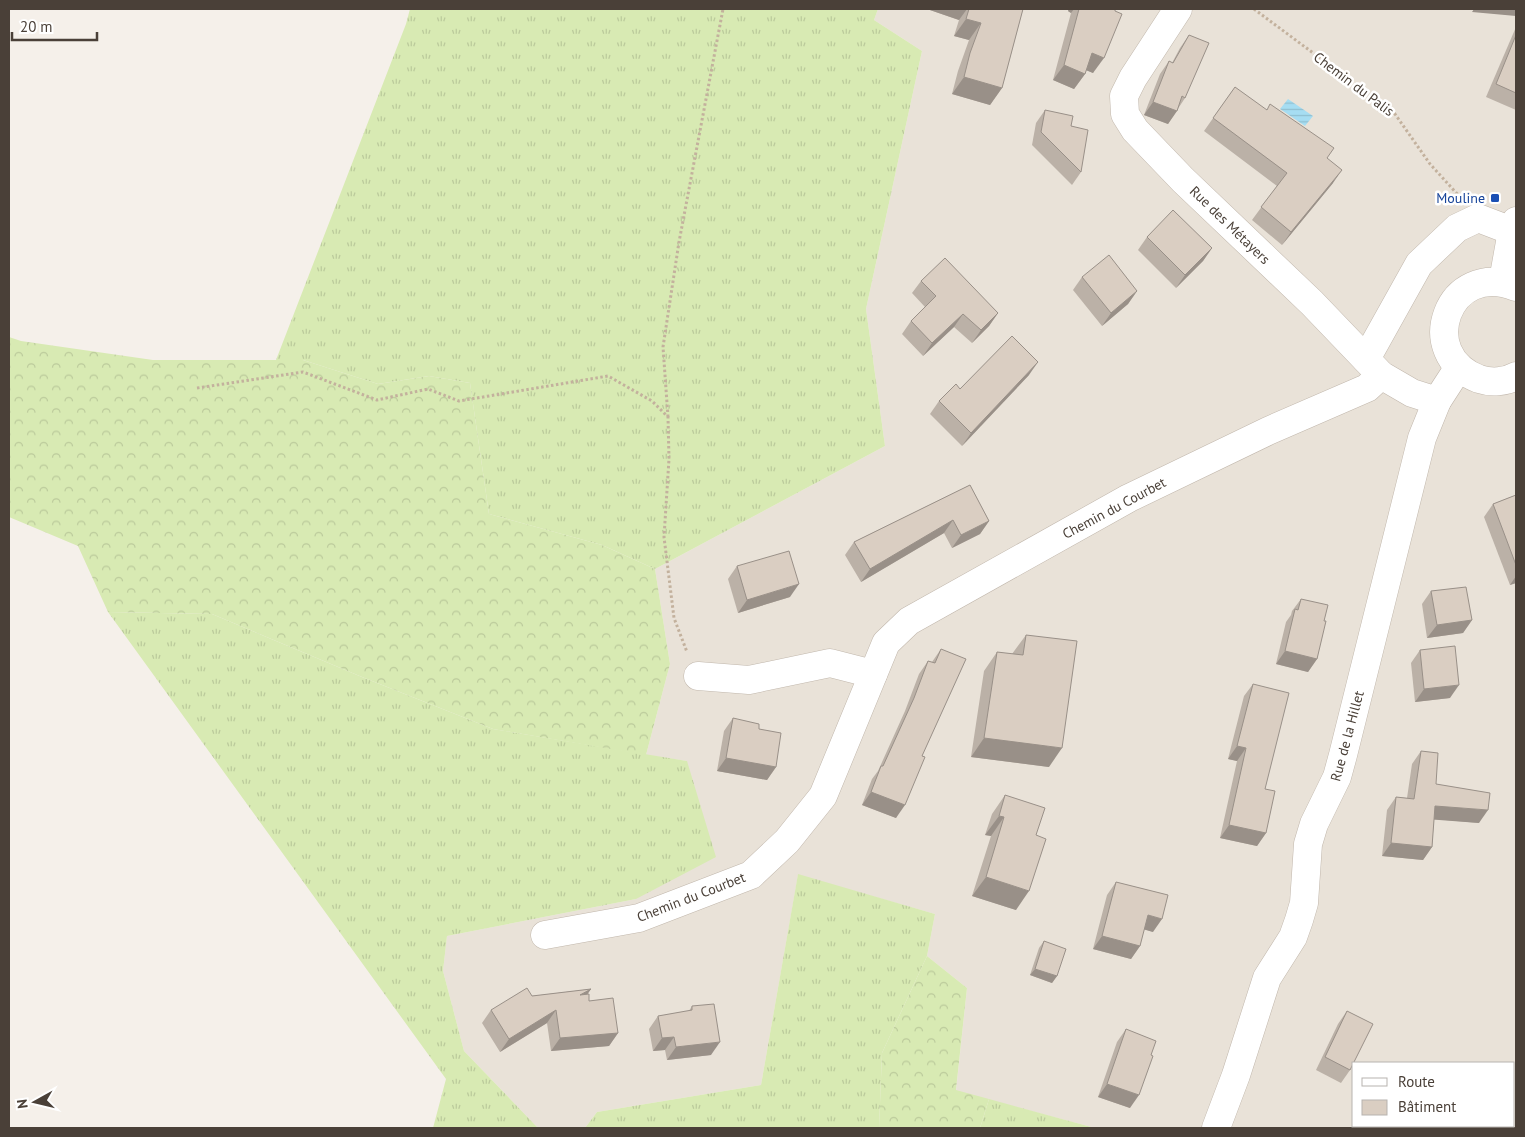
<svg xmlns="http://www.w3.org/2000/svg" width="1525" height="1137" viewBox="0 0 1525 1137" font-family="'PT Sans',sans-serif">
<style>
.residential{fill:#e9e2d8;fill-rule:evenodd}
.grass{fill:url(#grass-tufts)}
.forest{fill:url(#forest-crowns)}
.water{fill:url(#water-rules)}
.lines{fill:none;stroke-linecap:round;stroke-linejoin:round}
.minor-casing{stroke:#c1b7ac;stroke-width:29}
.path{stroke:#c3b19d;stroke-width:3;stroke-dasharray:2.5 2.5;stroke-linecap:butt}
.minor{stroke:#fff;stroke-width:28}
.wall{fill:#bbb1a7}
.shaded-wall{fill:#999088}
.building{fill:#dacec2;stroke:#999088}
.transit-dot{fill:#1a4fb4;stroke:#fff;stroke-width:2}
.labels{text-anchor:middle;stroke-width:5;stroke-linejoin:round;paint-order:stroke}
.street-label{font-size:14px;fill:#4a4038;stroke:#fff}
.transit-label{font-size:14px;fill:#164399;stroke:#fff;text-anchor:end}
</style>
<defs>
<pattern id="grass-tufts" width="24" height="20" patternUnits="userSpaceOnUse" patternTransform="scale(1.25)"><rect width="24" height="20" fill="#d8eab3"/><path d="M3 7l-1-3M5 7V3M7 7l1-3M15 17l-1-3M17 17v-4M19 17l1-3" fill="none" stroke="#bbca9b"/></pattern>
<pattern id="forest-crowns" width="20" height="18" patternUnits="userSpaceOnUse" patternTransform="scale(1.25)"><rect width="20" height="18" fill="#d8eab3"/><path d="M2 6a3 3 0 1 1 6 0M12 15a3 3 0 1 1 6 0" fill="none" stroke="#bbca9b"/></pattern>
<pattern id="water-rules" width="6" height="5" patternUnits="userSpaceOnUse" patternTransform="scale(1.25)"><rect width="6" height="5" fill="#a6ddf2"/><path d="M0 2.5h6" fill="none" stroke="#90bfd0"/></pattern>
</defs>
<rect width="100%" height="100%" fill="#f5f0ea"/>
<path class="residential" d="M878,9h638v1119h-421l-139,-37 11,-103 -40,-32 8,-42 -137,-39 -37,210 -164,27 -12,16h-47l-74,-77 -21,-80 4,-35 189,-37 51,-138 -41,-6 24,-91 -15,-95 230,-123 -19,-137 56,-258 -48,-31zM1354,1063h160v63h-160z"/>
<g class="grass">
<polygon points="410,9 878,9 874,20 922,51 866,309 885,446 655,569 602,545 489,514 470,383 429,376 378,384 303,360 276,360 406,24"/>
<polygon points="108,612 212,614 362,677 493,729 687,761 716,857 636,899 447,936 443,971 464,1051 538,1128 433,1128 446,1079"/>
<polygon points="798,874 935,914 927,956 882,1053 879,1128 585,1128 597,1112 761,1085"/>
<polygon points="989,1099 1095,1128 980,1128"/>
</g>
<g class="forest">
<polygon points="9,337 21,341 153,360 303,360 378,384 429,376 470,383 489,514 602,545 655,569 670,664 646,755 493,729 362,677 212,614 108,612 78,546 9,517"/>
<polygon points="927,956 967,988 956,1090 989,1099 980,1128 879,1128 882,1053"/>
</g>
<polygon class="water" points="1288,99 1313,116 1305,126 1280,109"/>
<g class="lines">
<defs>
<g id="minor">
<polyline points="1178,9 1133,78 1124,96 1125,114 1135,130 1183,180 1312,303 1381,375 1412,393 1437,401"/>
<polyline points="1503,281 1512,231 1516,221"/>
<path d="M1516,287c-68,-28 -102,68 -37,92 12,4 27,3 37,-3"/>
<polyline points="1366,359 1419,264 1457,228 1478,218 1512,231"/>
<polyline points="698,676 749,680 830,663 873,674"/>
<polyline points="545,935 639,918 751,875 787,841 823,796 886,643 909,621 1129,498 1268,431 1367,388 1381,375"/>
<polyline points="1216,1128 1236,1075 1267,978 1293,937 1299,920 1304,903 1308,844 1314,824 1337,777 1343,755 1422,438 1437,401 1459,367"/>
</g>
</defs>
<use href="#minor" class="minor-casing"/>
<g class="path">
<polyline points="1254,9 1395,114 1430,164 1460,197"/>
<polyline points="197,388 303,372 377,400 428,389 459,401 608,376 652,401 668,417 669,459 664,537 674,618 687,652"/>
<polyline points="668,417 663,347 679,242 723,9"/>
</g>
<use href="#minor" class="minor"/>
</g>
<g class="wall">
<polygon points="927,9 1023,9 1002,88 990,105 952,94 958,71 969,40 954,36 959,20"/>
<polygon points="1069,9 1115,9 1093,73 1086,70 1085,74 1074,89 1053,80 1071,13 1068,11"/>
<polygon points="1516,27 1516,110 1486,97"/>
<polygon points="1189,35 1185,98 1168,124 1144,115 1160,74 1169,61 1172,63 1180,48"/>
<polygon points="1235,87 1333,183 1282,245 1252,220 1277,186 1204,131"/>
<polygon points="1045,110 1071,126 1081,172 1072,185 1032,145 1036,123"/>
<polygon points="1147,237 1212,248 1203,261 1176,288 1138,250"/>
<polygon points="1082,277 1137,291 1128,304 1102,326 1073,290"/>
<polygon points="921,281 998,313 989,326 972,343 954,327 923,356 902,334 911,321 925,307 912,293"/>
<polygon points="1029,375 962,446 930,414 939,401 960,389"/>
<polygon points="970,485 989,521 980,534 952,548 944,533 861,582 845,555 854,542"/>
<polygon points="1516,495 1516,583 1510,585 1484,517 1493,504"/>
<polygon points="737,566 790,597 738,613 728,579"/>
<polygon points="1431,591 1472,620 1463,633 1427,638 1422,604"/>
<polygon points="1301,599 1324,621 1317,659 1308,672 1276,664 1286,622 1291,615 1292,611"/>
<polygon points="1026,635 1049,767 971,757 984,671 997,652 1012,654"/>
<polygon points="941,649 922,756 896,818 862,805 872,779 878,771 905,711 919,674 928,661 932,662"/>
<polygon points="1420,650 1450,698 1415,702 1411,663"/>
<polygon points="1253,684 1265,789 1266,833 1257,846 1220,838 1237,761 1228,759 1244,696"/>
<polygon points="733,718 759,729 776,767 767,780 717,771 724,731"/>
<polygon points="1421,751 1436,784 1479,823 1434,819 1432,847 1423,860 1382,856 1387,810 1396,797 1407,798 1412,764"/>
<polygon points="1005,795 1036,835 1016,910 972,896 991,836 985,835 992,814"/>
<polygon points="1116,882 1153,932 1144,929 1140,946 1131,959 1093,949 1107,895"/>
<polygon points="1044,941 1057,976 1052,983 1030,975 1039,948"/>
<polygon points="591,989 587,994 589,1001 618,1033 609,1046 551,1051 547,1023 500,1052 482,1023 491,1010 532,996"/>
<polygon points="692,1006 711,1055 667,1060 665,1050 653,1051 649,1029 658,1016 689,1011"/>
<polygon points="1347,1011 1350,1070 1341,1083 1316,1070 1338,1024"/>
<polygon points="1126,1029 1130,1108 1098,1097 1117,1042"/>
</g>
<g class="shaded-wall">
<polygon points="927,9 967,9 959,20"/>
<polygon points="1069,9 1074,9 1071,13 1068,11"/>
<polygon points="1474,9 1516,9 1516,16 1472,12"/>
<polygon points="966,19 981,23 969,40 954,36"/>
<polygon points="1092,53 1104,58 1093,73 1081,68"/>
<polygon points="1064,65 1085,74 1074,89 1053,80"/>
<polygon points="964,77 1002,88 990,105 952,94"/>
<polygon points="1153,102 1177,111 1168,124 1144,115"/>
<polygon points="1342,170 1333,183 1282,245 1291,232"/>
<polygon points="1212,248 1203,261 1176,288 1185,275"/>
<polygon points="1137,291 1128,304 1102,326 1111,313"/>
<polygon points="998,313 989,326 972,343 981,330"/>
<polygon points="963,314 954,327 923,356 932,343"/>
<polygon points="1038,362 1029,375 962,446 971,433"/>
<polygon points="953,520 944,533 861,582 870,569"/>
<polygon points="989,521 980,534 952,548 961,535"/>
<polygon points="1516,576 1516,583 1510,585"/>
<polygon points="799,584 790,597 738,613 747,600"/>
<polygon points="1472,620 1463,633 1427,638 1437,625"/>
<polygon points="1285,651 1317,659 1308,672 1276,664"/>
<polygon points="1459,685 1450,698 1415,702 1424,689"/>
<polygon points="984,738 1062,748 1049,767 971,757"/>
<polygon points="1237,746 1246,748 1237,761 1228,759"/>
<polygon points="726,758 776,767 767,780 717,771"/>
<polygon points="871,792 905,805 896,818 862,805"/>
<polygon points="1435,806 1488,810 1479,823 1426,819"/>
<polygon points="999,816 1004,817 991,836 985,835"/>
<polygon points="1229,825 1266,833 1257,846 1220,838"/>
<polygon points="1391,843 1432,847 1423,860 1382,856"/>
<polygon points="986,877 1029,891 1016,910 972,896"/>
<polygon points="1148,915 1162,919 1153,932 1139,928"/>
<polygon points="1102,936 1140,946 1131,959 1093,949"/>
<polygon points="1035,969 1057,976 1052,983 1030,975"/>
<polygon points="591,989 582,1002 580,995"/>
<polygon points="556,1010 547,1023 500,1052 509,1039"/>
<polygon points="618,1033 609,1046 551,1051 560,1038"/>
<polygon points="674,1037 665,1050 653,1051 662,1038"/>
<polygon points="720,1042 711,1055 667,1060 676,1047"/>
<polygon points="1107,1084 1139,1095 1130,1108 1098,1097"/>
</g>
<g class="building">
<polygon points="969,9 1023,9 1002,88 964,77 970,53 981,23 966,19"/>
<polygon points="1079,9 1115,9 1115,11 1122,14 1104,58 1092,53 1085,74 1064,65"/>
<polygon points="1189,35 1209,43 1185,98 1182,96 1177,111 1153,102 1169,61 1173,63"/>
<polygon points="1516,35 1516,93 1496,84"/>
<polygon points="1235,87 1267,110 1270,104 1334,148 1327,158 1342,170 1291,232 1261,207 1287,173 1213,118"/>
<polygon points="1045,110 1073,116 1071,126 1088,130 1081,172 1041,132"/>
<polygon points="1173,210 1212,248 1185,275 1147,237"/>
<polygon points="1109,255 1137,291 1111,313 1082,277"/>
<polygon points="945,258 998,313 981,330 963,314 932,343 911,321 936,296 921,281"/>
<polygon points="1012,336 1038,362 971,433 939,401 956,384 960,389"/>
<polygon points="970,485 989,521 961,535 953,520 870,569 854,542"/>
<polygon points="1516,495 1516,565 1493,504"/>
<polygon points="789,551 799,584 747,600 737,566"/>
<polygon points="1466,587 1472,620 1437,625 1431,591"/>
<polygon points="1301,599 1328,605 1324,621 1326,621 1317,659 1285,651 1295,609 1298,610"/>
<polygon points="1026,635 1077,641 1062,748 984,738 997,652 1023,655"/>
<polygon points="1455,646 1459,685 1424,689 1420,650"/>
<polygon points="941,649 966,659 922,756 925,757 905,805 871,792 881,766 883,766 914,698 928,661 935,663"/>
<polygon points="1253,684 1289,693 1265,789 1275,791 1266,833 1229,825 1246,748 1237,746"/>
<polygon points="733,718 759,724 759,729 781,733 776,767 726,758"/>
<polygon points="1421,751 1438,753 1436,784 1490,793 1488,810 1435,806 1432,847 1391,843 1396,797 1414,799"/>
<polygon points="1005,795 1045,808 1036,835 1046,839 1029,891 986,877 1004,817 999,816"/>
<polygon points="1116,882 1168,895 1162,919 1148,915 1140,946 1102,936"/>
<polygon points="1044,941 1066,949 1057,976 1035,969"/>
<polygon points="527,988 532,996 591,989 580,995 589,994 589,1001 613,998 618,1033 560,1038 556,1010 509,1039 491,1010"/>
<polygon points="714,1004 720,1042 676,1047 674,1037 662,1038 658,1016 692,1010 692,1006"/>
<polygon points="1347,1011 1373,1024 1350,1070 1325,1057"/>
<polygon points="1126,1029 1156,1041 1151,1055 1153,1056 1139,1095 1107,1084"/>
<polygon points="1361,1126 1394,1126 1400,1128 1360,1128"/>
</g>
<rect class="transit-dot" x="1490" y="193" width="10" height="10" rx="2.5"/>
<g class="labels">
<g class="street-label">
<text transform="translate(1354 84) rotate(37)" y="5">Chemin du Palis</text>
<text transform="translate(1230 225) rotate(44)" y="5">Rue des Métayers</text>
<text transform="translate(1114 508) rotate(-28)" y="5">Chemin du Courbet</text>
<text transform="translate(1347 736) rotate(-75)" y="5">Rue de la Hillet</text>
<text transform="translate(691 897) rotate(-21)" y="5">Chemin du Courbet</text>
</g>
<g class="transit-label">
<text x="1485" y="203">Mouline</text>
</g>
</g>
<rect width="1525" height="1137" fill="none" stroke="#4a4038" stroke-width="20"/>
<rect x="1352" y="1062" width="162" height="65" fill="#ffffff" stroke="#b7b3af"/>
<rect x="1362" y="1078" width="25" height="8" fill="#ffffff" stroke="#b7b3af"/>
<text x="1398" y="1087" font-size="15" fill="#4a4038">Route</text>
<rect x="1362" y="1100" width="25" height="15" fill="#dacec2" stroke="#b7b3af"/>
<text x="1398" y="1112" font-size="15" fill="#4a4038">Bâtiment</text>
<g transform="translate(35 1102) rotate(262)" stroke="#ffffff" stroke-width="4" paint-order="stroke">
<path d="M0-4L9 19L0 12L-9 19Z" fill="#4a4038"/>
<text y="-8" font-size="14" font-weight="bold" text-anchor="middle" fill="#4a4038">N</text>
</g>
<path d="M12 32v8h85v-8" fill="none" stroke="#4a4038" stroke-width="2.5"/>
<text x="20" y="32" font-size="15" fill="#4a4038" stroke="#ffffff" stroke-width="4" paint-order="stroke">20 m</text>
</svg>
